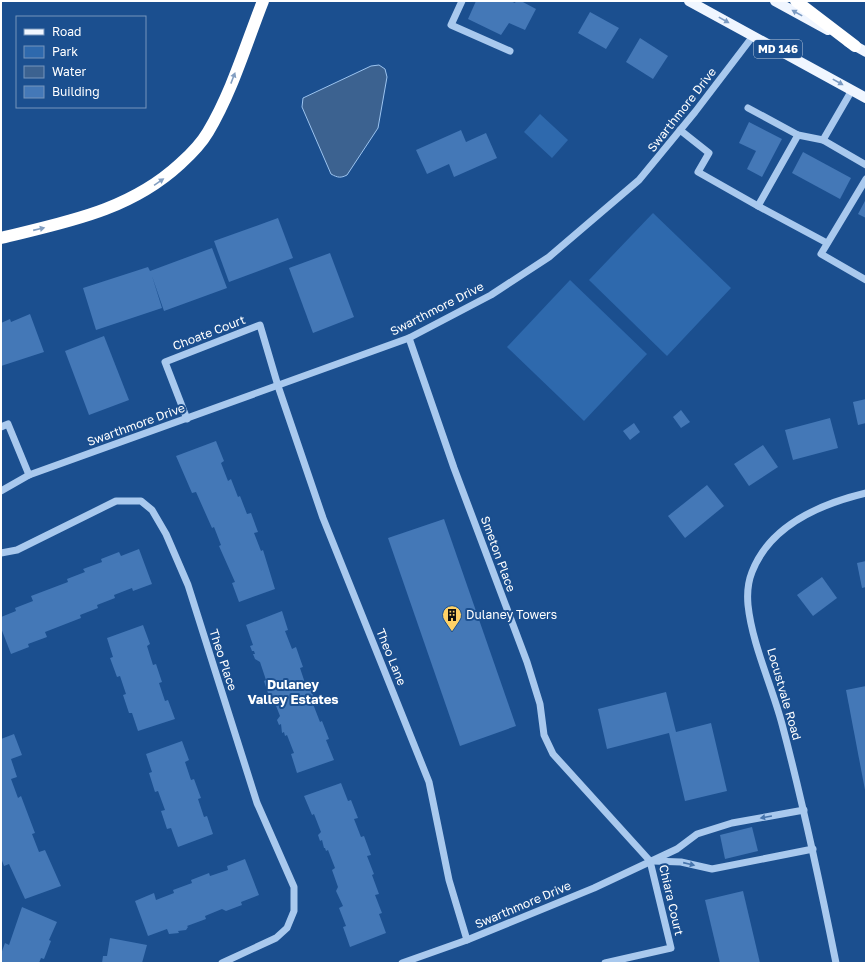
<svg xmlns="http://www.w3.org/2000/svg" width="867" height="964" viewBox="0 0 867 964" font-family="'Golos Text',sans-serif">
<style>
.green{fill:#2e69ad}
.water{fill:#3c6290;stroke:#9cc4f0}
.building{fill:#4478b7}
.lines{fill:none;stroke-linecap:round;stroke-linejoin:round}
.minor{stroke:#a9c9ee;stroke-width:7}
.major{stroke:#f0f6ff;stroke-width:10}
.highway{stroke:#fff;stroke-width:12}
.oneway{fill:#7b9ac1}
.oneway2{fill:#829ec1}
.oneway3{fill:#4674ac}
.labels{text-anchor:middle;stroke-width:4;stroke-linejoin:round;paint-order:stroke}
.shield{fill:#1b4f8f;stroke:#bbcadd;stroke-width:1}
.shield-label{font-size:11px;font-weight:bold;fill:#fff}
.street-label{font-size:12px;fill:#fff;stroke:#1b4f8f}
.poi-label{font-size:12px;fill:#fff;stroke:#1b4f8f;text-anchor:start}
.neighbourhood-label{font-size:13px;font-weight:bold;fill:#fff;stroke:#1b4f8f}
</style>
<rect width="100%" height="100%" fill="#1b4f8f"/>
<g class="green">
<polygon points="540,114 568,140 552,158 524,132"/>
<polygon points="653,213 731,288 667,356 589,280"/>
<polygon points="570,280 647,354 584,421 507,347"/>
</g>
<path class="water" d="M379,65l6,4 2,8 -9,51 -31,47c-6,3 -9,3 -16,-1l-29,-67 1,-9 68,-32z"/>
<g class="building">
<polygon points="476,1 510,1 515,3 516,1 521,1 536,9 525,30 509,23 501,35 468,19"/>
<polygon points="590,12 619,28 606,49 578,33"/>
<polygon points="640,38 668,56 653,79 626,62"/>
<polygon points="749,122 782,139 762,177 747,169 756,151 739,143"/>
<polygon points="461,130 466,142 486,133 497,158 454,177 449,164 427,174 416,150"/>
<polygon points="803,152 851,178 840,199 792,173"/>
<polygon points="866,199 866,218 858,214"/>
<polygon points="278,218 293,258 229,282 214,241"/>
<polygon points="212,248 227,288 164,311 152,276 162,308 96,330 83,288 148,267 150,271"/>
<polygon points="330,253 354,317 313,333 289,268"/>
<polygon points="30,314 44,352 1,366 1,323 10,319 11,322"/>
<polygon points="104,336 129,400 89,415 65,351"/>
<polygon points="866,399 866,423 858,425 853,402"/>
<polygon points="681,410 690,422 681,428 673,417"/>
<polygon points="830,418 838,448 793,460 785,430"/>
<polygon points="634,423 640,432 630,440 623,431"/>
<polygon points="216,441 224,461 221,463 228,481 231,479 238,497 240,496 247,514 251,513 258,532 254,533 261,551 263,550 275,589 239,602 232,583 235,582 219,546 221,545 214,527 212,528 196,492 192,493 176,456"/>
<polygon points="763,445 778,467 749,486 734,464"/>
<polygon points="707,485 724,506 685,538 668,516"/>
<polygon points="444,519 516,726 460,746 388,538"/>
<polygon points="139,549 152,584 133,591 132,588 114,595 115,598 97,605 98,608 80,615 81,618 45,632 47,637 28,644 29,647 11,654 1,628 1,617 16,611 15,608 33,601 31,596 68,582 67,579 85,572 83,569 102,562 101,559 119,552 121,556"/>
<polygon points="866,561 866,587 862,588 857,563"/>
<polygon points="822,577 837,598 813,616 797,595"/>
<polygon points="282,611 288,630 285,631 292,649 296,647 303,667 300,668 306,686 309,685 316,703 313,704 320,722 322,721 329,739 326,740 334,760 297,773 291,754 294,753 287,735 285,736 284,732 282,733 281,724 279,725 277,720 280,716 273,698 270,699 264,681 266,680 260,662 255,659 253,654 255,654 254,651 252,651 250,646 253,645 246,625"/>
<polygon points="143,625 150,644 147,646 153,665 156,664 162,682 159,683 165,701 168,700 175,719 138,731 132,713 129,713 123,695 126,694 120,676 117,677 110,658 113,657 107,638"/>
<polygon points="866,686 866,790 865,790 846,690"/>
<polygon points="666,692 676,732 711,723 727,791 685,801 669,733 607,749 598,709"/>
<polygon points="14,734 22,755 11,759 17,777 11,779 18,798 21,796 35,833 32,834 39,852 45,850 61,886 25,899 9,864 4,866 1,858 1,739"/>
<polygon points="182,741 189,760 185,762 191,780 194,779 201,798 198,799 204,817 207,816 213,834 178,847 171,828 167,829 161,811 165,810 158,791 155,792 149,773 152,772 146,754"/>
<polygon points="341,783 348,801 351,800 358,818 354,819 361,837 364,836 371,855 367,856 374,874 372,875 379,894 375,895 382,913 379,914 386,933 350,947 343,927 346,926 339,908 343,906 336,891 338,887 332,870 335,868 328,850 326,851 325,848 324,848 322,840 320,841 318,835 321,832 314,814 312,815 304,796"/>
<polygon points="752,827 758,851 725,859 720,835"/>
<polygon points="245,859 259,895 241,902 242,905 226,911 222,909 205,916 206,919 187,926 188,927 186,930 178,931 179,933 169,934 167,929 148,936 135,901 154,893 156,900 174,893 173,890 192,883 191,880 209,873 210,876 228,870 227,866"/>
<polygon points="743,891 760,963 720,963 705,900"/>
<polygon points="22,907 57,922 49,940 51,941 44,959 41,958 39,963 1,963 1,954 5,943 9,945"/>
<polygon points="110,938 147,945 142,963 102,963 103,956 107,956"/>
</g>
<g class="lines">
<g class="minor">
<polyline points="462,1 451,25 510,51"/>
<polyline points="852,90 823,140 866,165"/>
<polyline points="748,108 798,135 823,140"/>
<polyline points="680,130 709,153 698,172 758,206"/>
<polyline points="798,135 758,206 827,243"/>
<polyline points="866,179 821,254 866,280"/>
<polyline points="409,338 454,468 527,662 540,704 544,735 553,754 650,861 671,948 605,963"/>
<polyline points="187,419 165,362 260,325 278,386 323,518 429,782 449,880 467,940"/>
<polyline points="1,427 8,424 29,475"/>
<polyline points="1,491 29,475 409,338 491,295 549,257 639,180 695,112 753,36"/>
<polyline points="1,553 17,550 116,501 141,501 152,510 166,534 188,585 257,803 294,887 294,911 287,928 276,938 222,963"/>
<polyline points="653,861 681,862 712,869 813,849"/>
<polyline points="402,963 467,940 594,888 677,849 697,834 732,823 804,810"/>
<path d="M836,963c-16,-80 -33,-160 -54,-239 -10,-38 -30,-80 -34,-119 -1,-11 0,-23 4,-33 18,-47 68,-68 114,-79"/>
</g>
<g class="major">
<polyline points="689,1 866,98"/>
<polyline points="775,1 828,30"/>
<polyline points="848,42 866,52"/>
</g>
<g class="highway">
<polyline points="796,1 855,46"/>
<path d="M1,238c65,-16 128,-27 179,-74 10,-9 21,-20 28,-32 24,-40 38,-88 55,-131"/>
</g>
</g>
<defs><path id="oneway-solid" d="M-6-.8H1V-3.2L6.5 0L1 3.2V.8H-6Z"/></defs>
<g class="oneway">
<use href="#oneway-solid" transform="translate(797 13) rotate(-151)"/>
<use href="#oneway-solid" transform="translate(724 20) rotate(29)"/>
<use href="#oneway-solid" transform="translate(838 82) rotate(29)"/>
</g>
<g class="oneway2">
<use href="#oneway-solid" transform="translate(233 78) rotate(-69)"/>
<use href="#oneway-solid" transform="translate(159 182) rotate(-34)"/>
<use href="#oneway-solid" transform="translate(39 229) rotate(-13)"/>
</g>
<g class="oneway3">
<use href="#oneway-solid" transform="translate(766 817) rotate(170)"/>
<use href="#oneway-solid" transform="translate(689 864) rotate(13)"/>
</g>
<defs>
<symbol id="building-pin" viewBox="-11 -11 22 30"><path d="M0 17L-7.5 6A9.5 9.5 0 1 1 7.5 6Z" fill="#ffd166" stroke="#1b4f8f"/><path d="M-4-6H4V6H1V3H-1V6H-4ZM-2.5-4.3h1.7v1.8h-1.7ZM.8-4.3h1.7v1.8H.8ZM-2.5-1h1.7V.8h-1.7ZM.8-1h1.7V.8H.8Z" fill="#111"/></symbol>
</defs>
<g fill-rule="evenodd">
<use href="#building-pin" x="441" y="604" width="22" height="30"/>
</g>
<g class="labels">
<rect class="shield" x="754" y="40" width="48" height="18" rx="3"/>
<g class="shield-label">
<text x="778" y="53">MD 146</text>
</g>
<g class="street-label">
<text transform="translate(682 110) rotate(-52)" y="4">Swarthmore Drive</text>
<text transform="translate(437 309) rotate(-27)" y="4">Swarthmore Drive</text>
<text transform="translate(209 333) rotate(-21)" y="4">Choate Court</text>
<text transform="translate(136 425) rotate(-20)" y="4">Swarthmore Drive</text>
<text transform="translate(498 554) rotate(70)" y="4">Smeton Place</text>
<text transform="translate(391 657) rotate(68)" y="4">Theo Lane</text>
<text transform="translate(223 660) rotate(72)" y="4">Theo Place</text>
<text transform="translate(784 694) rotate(74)" y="4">Locustvale Road</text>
<text transform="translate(671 900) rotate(77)" y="4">Chiara Court</text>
<text transform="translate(523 905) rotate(-23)" y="4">Swarthmore Drive</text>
</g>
<g class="poi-label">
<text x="466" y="619">Dulaney Towers</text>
</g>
<g class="neighbourhood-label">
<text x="293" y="689">Dulaney<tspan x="293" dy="15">Valley Estates</tspan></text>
</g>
</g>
<rect width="867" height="964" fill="none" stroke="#ffffff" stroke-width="4"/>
<rect x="16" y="16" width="130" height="92" fill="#1b4f8f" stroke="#7695bc"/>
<rect x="24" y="29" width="20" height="6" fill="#f0f6ff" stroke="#7695bc"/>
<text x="52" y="36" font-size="12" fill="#ffffff">Road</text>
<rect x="24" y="46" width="20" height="12" fill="#2e69ad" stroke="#7695bc"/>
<text x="52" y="56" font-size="12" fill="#ffffff">Park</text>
<rect x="24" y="66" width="20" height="12" fill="#3c6290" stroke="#7695bc"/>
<text x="52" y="76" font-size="12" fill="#ffffff">Water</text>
<rect x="24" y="86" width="20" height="12" fill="#4478b7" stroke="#7695bc"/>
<text x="52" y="96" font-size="12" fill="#ffffff">Building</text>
</svg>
